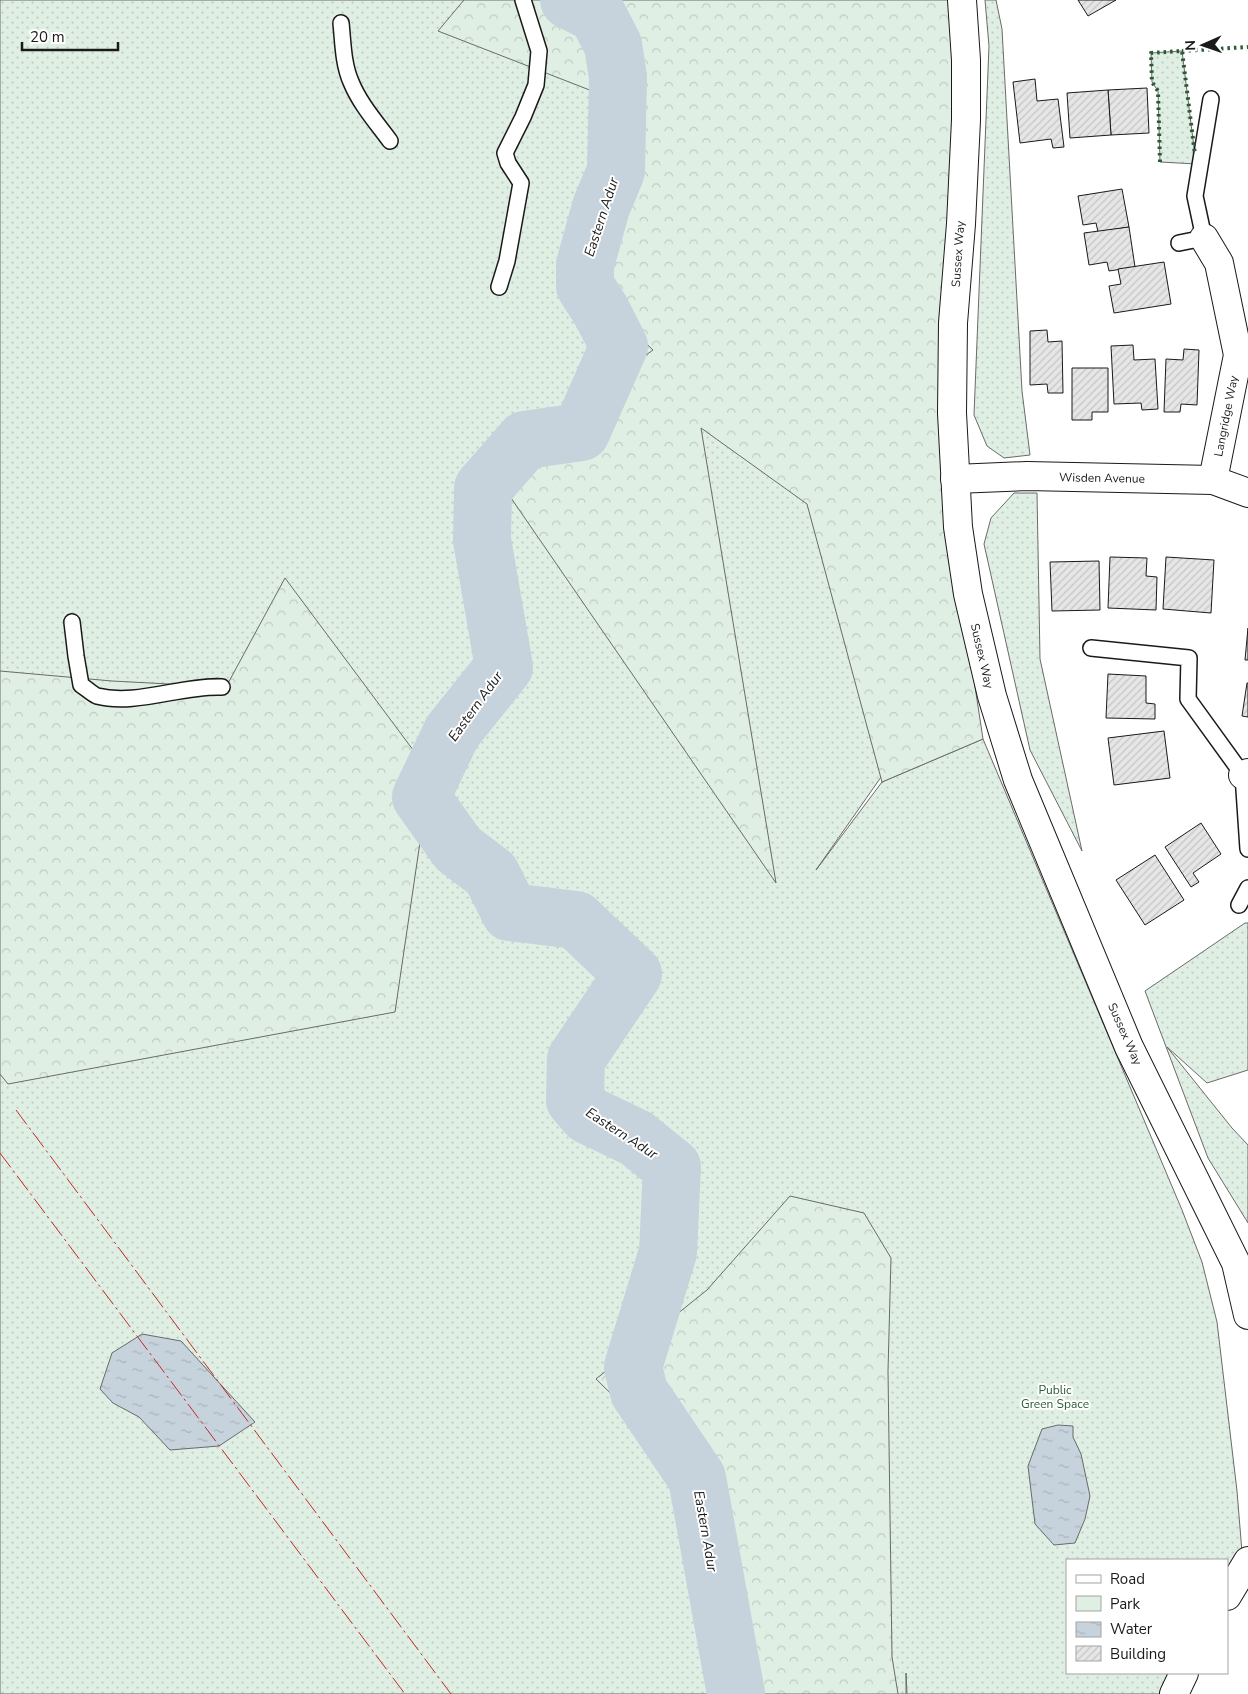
<svg xmlns="http://www.w3.org/2000/svg" width="1248" height="1694" viewBox="0 0 1248 1694" font-family="'Nunito Sans',sans-serif">
<style>
.green{fill:url(#green-dots);stroke:#6a6a6a}
.forest{fill:url(#forest-crowns);stroke:#6a6a6a}
.water{fill:url(#water-ripples);stroke:#6a6a6a}
.lines{fill:none;stroke-linecap:round;stroke-linejoin:round}
.river{stroke:#c6d2dc;stroke-width:58}
.building{fill:url(#building-hatch);stroke:#1a1a1a}
.lane-casing{stroke:#1a1a1a;stroke-width:18}
.street-casing{stroke:#1a1a1a;stroke-width:30}
.primary-casing{stroke:#1a1a1a;stroke-width:30}
.lane{stroke:#fff;stroke-width:15}
.street{stroke:#fff;stroke-width:28}
.primary{stroke:#fff;stroke-width:28}
.hedge{stroke:#2b5a34;stroke-width:4;stroke-dasharray:2.5 4;stroke-linecap:butt}
.power{stroke:#c62828;stroke-width:1;stroke-dasharray:18 4 2.5 4;stroke-linecap:butt}
.labels{text-anchor:middle;stroke-width:4;stroke-linejoin:round;paint-order:stroke}
.street-label{font-size:12px;fill:#1a1a1a;stroke:#fff}
.park-label{font-size:12px;fill:#2b5a34;stroke:#fff}
.water-label{font-size:14px;font-style:italic;fill:#1a1a1a;stroke:#fff}
</style>
<defs>
<pattern id="green-dots" width="8" height="8" patternUnits="userSpaceOnUse" patternTransform="scale(1.25)"><rect width="8" height="8" fill="#e0efe3"/><path d="M2 2h.1M6 6h.1" fill="none" stroke="#c0ccc2" stroke-width="1.8" stroke-linecap="round"/></pattern>
<pattern id="forest-crowns" width="20" height="18" patternUnits="userSpaceOnUse" patternTransform="scale(1.25)"><rect width="20" height="18" fill="#e0efe3"/><path d="M2 6a3 3 0 1 1 6 0M12 15a3 3 0 1 1 6 0" fill="none" stroke="#c0ccc2"/></pattern>
<pattern id="water-ripples" width="26" height="14" patternUnits="userSpaceOnUse" patternTransform="scale(1.25)"><rect width="26" height="14" fill="#c6d2dc"/><path d="M2 4q2-2 4 0t4 0M15 11q2-2 4 0t4 0" fill="none" stroke="#aab4bc"/></pattern>
<pattern id="building-hatch" width="6" height="6" patternUnits="userSpaceOnUse" patternTransform="scale(1.25)"><rect width="6" height="6" fill="#e6e6e6"/><path d="M-1 1l2-2M0 6l6-6M5 7l2-2" fill="none" stroke="#c5c5c5"/></pattern>
</defs>
<rect width="100%" height="100%" fill="#fff"/>
<g class="green">
<polygon points="0,0 752,0 886,770 816,870 882,782 983,739 1182,1210 1202,1262 1217,1322 1237,1491 1242,1552 1227,1579 1227,1560 1067,1560 1067,1673 1179,1673 1171,1694 907,1694 906,1673 906,1694 0,1694"/>
<polygon points="985,0 996,0 1002,29 1022,391 1030,455 1004,458 987,446 974,415 989,46"/>
<polygon points="1182,51 1196,164 1160,162 1158,91 1152,82 1151,53"/>
<polygon points="1014,493 1037,493 1040,659 1082,851 1030,750 984,544 991,518"/>
<polygon points="1245,923 1248,923 1248,1070 1207,1083 1167,1047 1232,1128 1248,1145 1248,1223 1208,1158 1145,991"/>
</g>
<g class="forest">
<polygon points="464,0 952,0 959,48 949,516 983,739 882,782 807,504 701,428 776,883 489,466 653,350 569,271 605,96 438,31"/>
<polygon points="285,578 425,766 429,781 395,1012 8,1084 0,1074 0,671 112,681 226,687"/>
<polygon points="790,1196 864,1213 891,1258 888,1371 892,1657 898,1694 736,1694 697,1478 596,1379 707,1290"/>
</g>
<g class="water">
<polygon points="142,1334 181,1341 255,1422 219,1446 170,1450 139,1417 113,1403 100,1389 112,1353"/>
<polygon points="1058,1425 1073,1426 1073,1437 1081,1454 1090,1496 1085,1519 1075,1543 1054,1545 1035,1524 1028,1466 1042,1429"/>
</g>
<g class="lines">
<polyline class="river" points="569,0 597,14 613,45 618,77 616,171 601,207 585,265 585,286 601,311 619,346 581,432 525,440 483,488 482,540 504,667 452,732 421,797 458,849 491,874 510,912 576,920 633,974 576,1059 575,1100 588,1115 636,1138 672,1167 668,1252 633,1367 639,1392 697,1478 736,1694"/>
</g>
<g class="building">
<polygon points="1078,0 1116,0 1088,16"/>
<polygon points="1035,79 1037,101 1058,99 1064,147 1053,148 1051,139 1020,143 1013,82"/>
<polygon points="1147,88 1149,133 1111,135 1108,90"/>
<polygon points="1108,90 1111,135 1070,138 1067,93"/>
<polygon points="1122,189 1129,227 1098,232 1096,223 1083,225 1078,196"/>
<polygon points="1129,227 1135,267 1109,271 1107,262 1089,265 1084,233"/>
<polygon points="1164,262 1171,304 1114,313 1109,286 1121,284 1118,269"/>
<polygon points="1047,330 1048,342 1062,341 1063,393 1048,393 1047,384 1030,385 1030,331"/>
<polygon points="1133,345 1134,360 1155,359 1158,409 1142,410 1141,403 1114,404 1111,346"/>
<polygon points="1184,349 1199,350 1197,405 1181,404 1180,412 1164,412 1166,359 1183,360"/>
<polygon points="1072,368 1108,368 1108,412 1092,412 1092,420 1072,420"/>
<polygon points="1110,557 1147,558 1146,576 1157,577 1156,610 1108,608"/>
<polygon points="1166,557 1214,560 1211,613 1163,609"/>
<polygon points="1099,561 1100,610 1052,611 1050,562"/>
<polygon points="1248,628 1248,660 1245,660"/>
<polygon points="1108,674 1146,676 1146,703 1155,704 1155,719 1106,718"/>
<polygon points="1247,683 1248,683 1248,717 1242,716"/>
<polygon points="1164,731 1170,778 1114,785 1108,738"/>
<polygon points="1201,823 1221,854 1193,873 1199,882 1191,887 1165,847"/>
<polygon points="1155,855 1184,900 1145,925 1116,880"/>
</g>
<g class="lines">
<defs>
<g id="lane">
<path d="M341,23c2,19 2,41 10,59 9,22 25,40 39,59"/>
<polyline points="1179,243 1204,238 1195,196 1211,99"/>
<polyline points="499,287 507,261 521,183 508,163 505,153 523,117 536,85 539,51 523,0"/>
<path d="M72,622l4,34 5,29c5,3 11,9 16,11 39,10 85,-11 125,-9"/>
<polyline points="1091,648 1189,658 1188,699 1243,775 1248,849"/>
<polyline points="1239,905 1248,888"/>
</g>
<g id="street">
<polyline points="1204,238 1219,263 1238,355 1213,480"/>
<polyline points="955,479 1027,476 1213,480 1248,493"/>
<polyline points="1243,775 1248,773"/>
</g>
<g id="primary">
<polyline points="962,0 966,60 966,120 961,224 953,323 952,413 958,527 968,594 992,696 1018,780 1129,1047 1236,1263 1248,1315"/>
<polyline points="1227,1596 1248,1561"/>
<polyline points="1174,1694 1184,1673"/>
</g>
</defs>
<use href="#lane" class="lane-casing"/>
<use href="#street" class="street-casing"/>
<use href="#primary" class="primary-casing"/>
<use href="#lane" class="lane"/>
<use href="#street" class="street"/>
<use href="#primary" class="primary"/>
<g class="hedge">
<polyline points="1182,51 1248,47"/>
<polyline points="1160,162 1158,91 1152,82 1151,53 1182,51 1195,155"/>
</g>
<g class="power">
<polyline points="16,1110 451,1694"/>
<polyline points="0,1153 405,1694"/>
</g>
</g>
<g class="labels">
<g class="street-label">
<text transform="translate(958 254) rotate(-86)" y="4">Sussex Way</text>
<text transform="translate(1226 416) rotate(-79)" y="4">Langridge Way</text>
<text transform="translate(1102 478) rotate(1)" y="4">Wisden Avenue</text>
<text transform="translate(982 656) rotate(77)" y="4">Sussex Way</text>
<text transform="translate(1125 1034) rotate(66)" y="4">Sussex Way</text>
</g>
<g class="park-label">
<text x="1055" y="1394">Public<tspan x="1055" dy="14">Green Space</tspan></text>
</g>
<g class="water-label">
<text transform="translate(601 217) rotate(-72)" y="5">Eastern Adur</text>
<text transform="translate(475 706) rotate(-54)" y="5">Eastern Adur</text>
<text transform="translate(622 1133) rotate(33)" y="5">Eastern Adur</text>
<text transform="translate(706 1531) rotate(80)" y="5">Eastern Adur</text>
</g>
</g>
<rect x="1066" y="1559" width="162" height="115" fill="#ffffff" stroke="#a3a3a3"/>
<rect x="1076" y="1575" width="25" height="8" fill="#ffffff" stroke="#a3a3a3"/>
<text x="1110" y="1584" font-size="15" fill="#1a1a1a">Road</text>
<rect x="1076" y="1596" width="25" height="15" fill="#e0efe3" stroke="#a3a3a3"/>
<text x="1110" y="1609" font-size="15" fill="#1a1a1a">Park</text>
<rect x="1076" y="1622" width="25" height="15" fill="url(#water-ripples)" stroke="#a3a3a3"/>
<text x="1110" y="1634" font-size="15" fill="#1a1a1a">Water</text>
<rect x="1076" y="1646" width="25" height="15" fill="url(#building-hatch)" stroke="#a3a3a3"/>
<text x="1110" y="1659" font-size="15" fill="#1a1a1a">Building</text>
<g transform="translate(1203 45) rotate(268)" stroke="#ffffff" stroke-width="4" paint-order="stroke">
<path d="M0-4L9 19L0 12L-9 19Z" fill="#1a1a1a"/>
<text y="-8" font-size="14" font-weight="bold" text-anchor="middle" fill="#1a1a1a">N</text>
</g>
<path d="M22 42v8h96v-8" fill="none" stroke="#1a1a1a" stroke-width="2.5"/>
<text x="30" y="42" font-size="15" fill="#1a1a1a" stroke="#ffffff" stroke-width="4" paint-order="stroke">20 m</text>
</svg>
